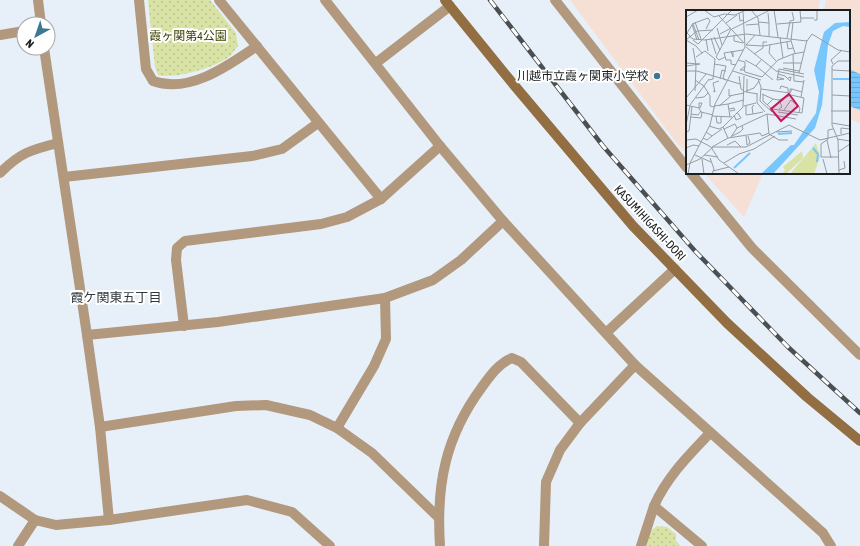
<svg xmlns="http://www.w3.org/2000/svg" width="860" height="546" viewBox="0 0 860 546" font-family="'Asap Condensed','Noto Sans JP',sans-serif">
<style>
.education{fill:#f6dfd4}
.park{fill:url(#park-dots)}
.water{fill:url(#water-rules)}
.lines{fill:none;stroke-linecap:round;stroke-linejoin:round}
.street{stroke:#b2987c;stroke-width:10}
.secondary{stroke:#936e43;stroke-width:10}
.rail-casing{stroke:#4b4f53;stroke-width:4.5}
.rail{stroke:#fff;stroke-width:3;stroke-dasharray:9;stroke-linecap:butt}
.poi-dot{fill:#3d7890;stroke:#fff;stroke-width:1.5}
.labels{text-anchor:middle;stroke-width:4;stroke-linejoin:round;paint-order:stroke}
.park-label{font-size:12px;fill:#3e4300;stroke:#fff}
.poi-label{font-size:12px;fill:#1c1f22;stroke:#fff;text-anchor:end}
.street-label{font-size:12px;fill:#1c1f22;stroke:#fff}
.neighbourhood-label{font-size:13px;fill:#333a40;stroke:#fff}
.inset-river{fill:none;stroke:#78c6fe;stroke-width:2}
.inset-road{fill:none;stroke:#969ca2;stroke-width:1}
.view{fill:#c2185b;fill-opacity:0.15;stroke:#c2185b;stroke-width:2}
.inset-edge{fill:none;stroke:#1c1f22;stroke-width:2}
</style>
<defs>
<pattern id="park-dots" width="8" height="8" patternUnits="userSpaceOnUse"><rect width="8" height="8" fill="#dae3a6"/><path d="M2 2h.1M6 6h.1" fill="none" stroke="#bac28f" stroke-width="1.8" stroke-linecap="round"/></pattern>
<pattern id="water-rules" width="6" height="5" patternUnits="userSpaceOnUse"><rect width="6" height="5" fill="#78c6fe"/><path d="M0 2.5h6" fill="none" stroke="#67aad9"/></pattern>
</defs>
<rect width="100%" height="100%" fill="#e7f0f8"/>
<g class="education">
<polygon points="570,0 820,0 818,11 687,11 687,154 676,142"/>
<polygon points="826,0 860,0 860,123 849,119 849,11 824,11"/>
<polygon points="704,173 763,173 744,217 713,183"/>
</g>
<g class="park">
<path d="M148,0h62l26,33 2,13c-3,3 -5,7 -8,10 -16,12 -53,23 -72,19l-3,-8z"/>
<polygon points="657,526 667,527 676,534 676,541 681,546 647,546 648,533"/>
</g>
<polygon class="water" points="849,69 860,74 860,110 849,106"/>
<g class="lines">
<g class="street">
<polyline points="38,0 41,24"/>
<path d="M139,0l7,69 7,12c36,13 75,-15 104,-35"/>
<polyline points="219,0 381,199"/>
<polyline points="325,0 440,146 503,221 635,365 823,533 831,546"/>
<polyline points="555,0 687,168"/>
<polyline points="0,35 24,31"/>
<polyline points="44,48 87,335 218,322 385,298 433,280 461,260 503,221"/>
<polyline points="376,63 450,6"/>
<path d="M0,173c20,-20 30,-23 58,-30"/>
<polyline points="691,173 752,248 860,355"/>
<polyline points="64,177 252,156 282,149 318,123"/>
<polyline points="184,326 176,260 177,248 185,241 321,224 347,217 381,199 440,146"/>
<polyline points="607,332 675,269"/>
<polyline points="87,335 100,427 109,520"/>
<polyline points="100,427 236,406 266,405 310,415 337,428 372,453 438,517"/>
<polyline points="337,428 374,366 386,339 385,298"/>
<polyline points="0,496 35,520 56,525 109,520 247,500 292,512 330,546"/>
<path d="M654,506c13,-29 34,-50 56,-73"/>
<polyline points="18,546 35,520"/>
<path d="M440,546c-4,-61 5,-109 42,-159 8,-11 17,-24 30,-29l9,4 59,61 55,-58"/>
<polyline points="544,546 546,482 560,450 580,423"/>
<polyline points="641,546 654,506 702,546"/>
</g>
<polyline class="secondary" points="445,0 514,85 633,226 727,323 807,397 860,441"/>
<defs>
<polyline id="rail" points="490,0 603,146 695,251 788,347 860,413"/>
</defs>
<use href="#rail" class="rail-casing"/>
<use href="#rail" class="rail"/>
</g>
<circle class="poi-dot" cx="657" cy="76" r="4"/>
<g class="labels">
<g class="park-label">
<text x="188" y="40">霞ヶ関第4公園</text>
</g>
<g class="poi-label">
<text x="649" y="80">川越市立霞ヶ関東小学校</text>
</g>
<g class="street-label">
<text transform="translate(650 223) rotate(47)" y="4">KASUMIHIGASHI-DORI</text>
</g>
<g class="neighbourhood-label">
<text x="116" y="302">霞ケ関東五丁目</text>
</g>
</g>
<g transform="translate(686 10)">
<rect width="164" height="164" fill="#e7f0f8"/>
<path d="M116,141l1,7 -17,16h-4l3,-4 -2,-3z" fill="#dae3a6"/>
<path d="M130,133l4,14 -6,17h-24z" fill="#dae3a6"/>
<path d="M164,12v5l-7,-1 -10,5 -5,14 -6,60 -7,23 -42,46h-12l30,-29h3l22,-32 3,-21 -5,-22 10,-38 11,-9z" fill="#78c6fe"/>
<path class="inset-river" d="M147,69h17M92,124l14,-1M127,138l5,6 -1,8M48,158l16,-15"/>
<path class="inset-road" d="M18,0l10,7 10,-3 11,1 11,-5M65,0l7,8 2,17M88,0l4,27M53,3l1,8 4,-1M33,6l25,27M0,7l12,-7M115,8h13M128,10h3v-10M9,12l6,17M72,12l11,1 -1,-10M40,13l11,-8M83,13v13M7,14l6,16M91,14l24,-2 -1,-12M60,15l13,-1M31,18l5,17M46,19l38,-19M34,24l11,-6M48,25v6l9,2M3,26l4,3 12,1 41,-6 61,7 5,-7 26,16 12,2M4,26l-3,-3 5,-8M28,27l6,13M94,27l3,21M25,28l5,16M101,28l3,-17 4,-1 -2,-8M20,29l2,12M0,30l11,-9 16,-1M0,30l10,6 6,7M7,30l5,4 34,-34M11,30l-5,-16 16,-6 2,3 -4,8M105,31l4,12M101,32l1,7 5,-1M60,35l17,1 28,-5 2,-19M60,35l9,-10M84,35l-1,8 7,8M60,37l30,24 28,6M7,38l3,17 -1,26M45,41l2,6v-6M68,44l9,-6v-6h4M10,47l9,-6 10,8 -2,20 -4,1M39,47l-6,3 -3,-3 15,-28M52,50l7,2v5l-1,3h-4l5,-4M59,50l11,6M75,50l-5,6 17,14M0,53l14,1 -14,2M97,53h18M28,54l12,2 -3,12 3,2M147,54l-2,-4 10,-9M50,55l-5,-1v-4h-5l-2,-7 19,-3M97,58l16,3M58,59l1,3 17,5 16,-17 15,-6M146,60l18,1M0,61h11l43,13M47,61l28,9M113,63l8,-33M92,64l7,2 5,5 1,-4 -3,1M53,66l2,13 3,2M91,67l7,2 -7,1 2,-11 25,5M34,69l2,-9 4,1M72,69l3,8 -1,14 12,11M9,70l9,6 6,10v10l4,1M118,72l-10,-1 -1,-27 11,-2M43,79v7l15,-3M75,79l29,4M94,79l1,-3 7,2v4M106,79l-2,4v-4h2l3,1 7,2M27,81l2,1 -2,-9 6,-2M58,82l10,-4 5,-7M60,82l12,2M61,82v-13M71,84v9l8,9M76,84l11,5M77,84v7l9,8 30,4 2,-15 -13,-3 -12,5M146,85l18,1M115,87l3,-17M0,88l20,-24M10,88l8,-1 4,-4M42,94l16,-4M0,95l13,3 2,4 12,3M4,95l19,-26M68,95l-2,2 1,7 10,-2M81,95l6,-6 6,1 3,7 -3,2M28,96l14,-2 2,13M33,96l13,-11M58,96l12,-3M60,96v9l7,-1M13,98v-5h3l-2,5M43,99l5,-1 1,2 -5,1M98,100l7,-10 9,8 -1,5M145,101h19M92,102l20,3M5,104l7,1 3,-4M48,105l2,5 5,-2 -4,-6M26,106l20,1M30,106l1,7h4v-6M5,107l10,1 1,-6M146,113l18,3M0,115l4,-19M23,116l10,3 4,-2M38,119l11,-5 2,4M147,119l-5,1v9l-7,5v13h18M0,122l3,-1 3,-25M90,122l16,-1M155,124v-6l9,1v4M26,126l10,-7M46,126l8,-4 3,-3 -1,-3M60,126l1,9 3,-2 -2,-7M45,127l6,-9 30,-14M17,128l4,2 5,-4 -6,-4M42,128l-5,-11 20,-20 1,-31M151,129l13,2M0,130l10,-1 15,8 8,13 20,14M102,130h-9l-10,-6 -2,-20 29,5M141,130l4,18M41,135l8,-4 6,6M26,137l16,-9 32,-5 2,3 7,-3M0,138l7,-3 6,1M152,142l12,-8M9,145l16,7M18,145l14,2M24,148l4,11 -2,5M16,149l2,15M137,149l4,15M38,153l15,-9 15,-5 21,-13M0,155l14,-6 13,-12h33l43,-22 31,15 30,-7M153,160l6,-2 -1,-7M27,161l16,-4M2,164l2,-11 20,-38 5,-21 30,-57 -2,-35M153,164l-1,-34 -6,-15v-59l6,-5h12"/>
<path class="view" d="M103,84l9,12 -17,15 -10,-12z"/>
<rect width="164" height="164" class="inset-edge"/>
</g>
<g transform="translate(36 36) rotate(220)"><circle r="19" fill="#ffffff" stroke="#a4a5a7"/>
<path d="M0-3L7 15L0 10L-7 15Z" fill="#3d7890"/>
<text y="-6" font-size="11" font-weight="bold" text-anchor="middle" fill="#1c1f22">N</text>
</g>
</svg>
